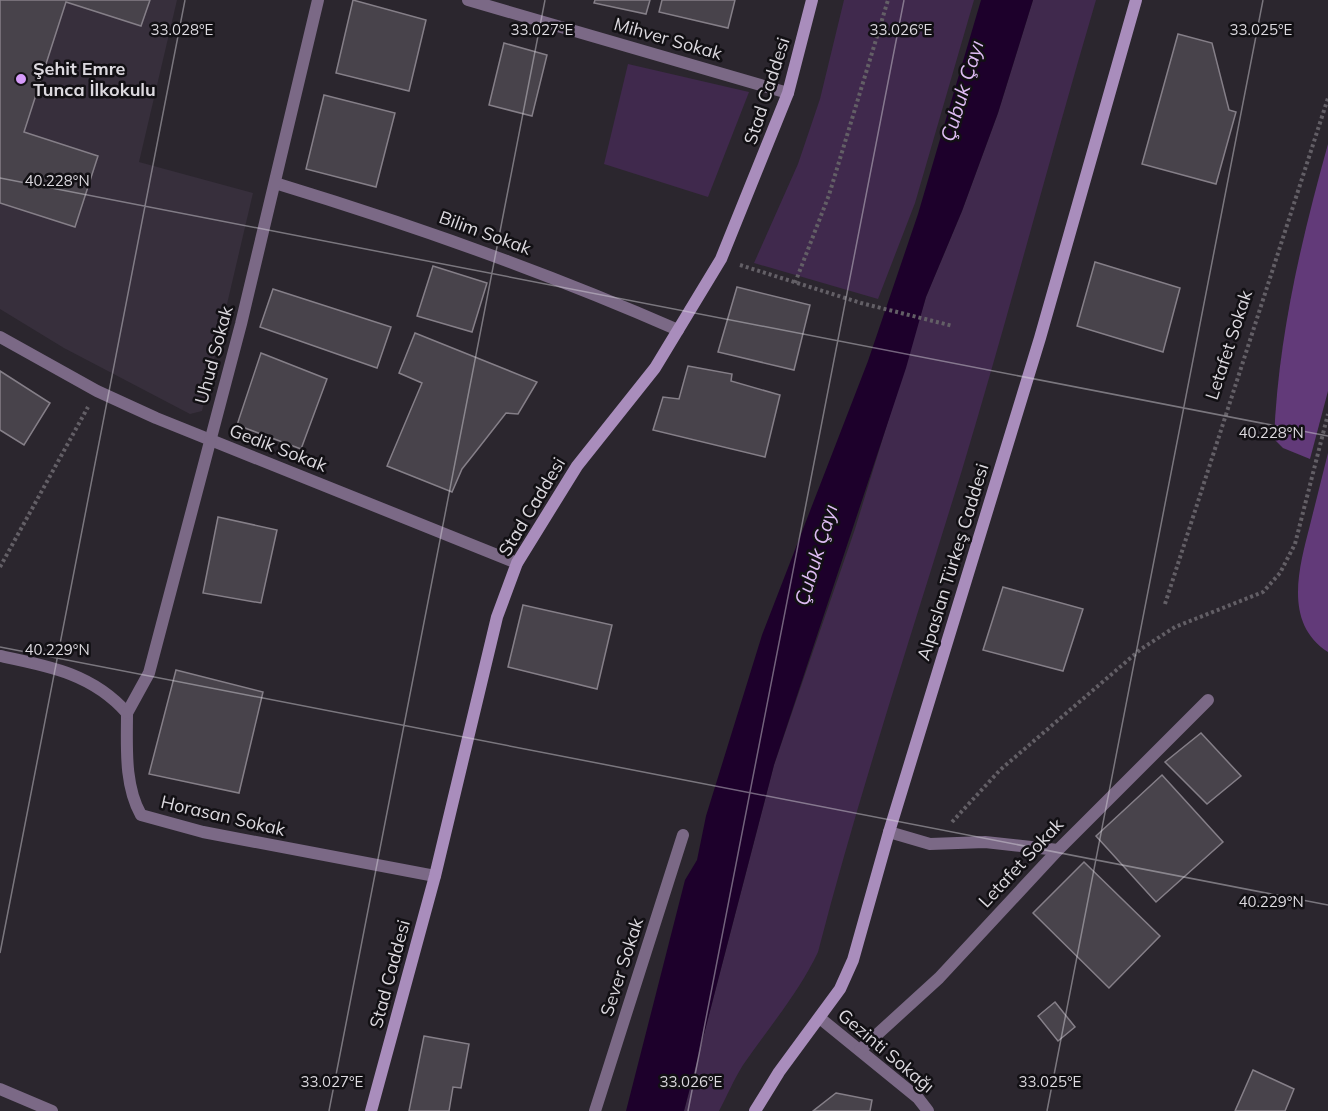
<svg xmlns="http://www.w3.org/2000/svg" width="1328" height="1111" viewBox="0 0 1328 1111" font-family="Mulish,sans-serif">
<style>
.built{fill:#372f3c}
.green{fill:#40294d}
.forest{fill:#623a79}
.water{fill:#1d002b}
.building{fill:#48434b;stroke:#857f88;stroke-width:1.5}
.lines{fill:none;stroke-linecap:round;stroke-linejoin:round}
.path{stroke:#635f66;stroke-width:4;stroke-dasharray:3 3;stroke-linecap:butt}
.lane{stroke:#7b6986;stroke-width:12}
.street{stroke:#7b6986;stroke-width:12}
.secondary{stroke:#a98dbc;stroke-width:12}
.ticks{fill:none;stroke:#dcd9df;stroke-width:1.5;stroke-opacity:0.45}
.poi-dot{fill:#d69bfa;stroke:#121014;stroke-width:2}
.labels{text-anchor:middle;stroke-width:5;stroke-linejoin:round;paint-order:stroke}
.street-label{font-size:18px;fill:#dcd9df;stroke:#121014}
.poi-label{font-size:18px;font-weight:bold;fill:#dcd9df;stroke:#121014;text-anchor:start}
.water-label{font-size:20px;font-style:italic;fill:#debcf4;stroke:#121014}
.ticks-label{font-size:15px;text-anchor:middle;fill:#dcd9df;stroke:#121014;stroke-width:5;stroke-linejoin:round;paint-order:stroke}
</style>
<rect width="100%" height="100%" fill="#2b262e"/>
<polygon class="built" points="0,0 177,0 139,162 253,193 202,411 190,414 64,348 0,309"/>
<g class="green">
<polygon points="844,0 974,0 915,203 878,299 754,263 798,164 820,99"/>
<path d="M1033,0h63c-46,156 -87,314 -134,470 -49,160 -102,320 -144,482 -20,42 -49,75 -75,113 -9,14 -16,31 -24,46h-35l90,-346 81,-236 71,-232 36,-86 36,-98z"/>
<polygon points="628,64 749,92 708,197 604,164"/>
</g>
<g class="forest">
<path d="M1328,144v247l-18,68 -27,-11 -9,-9c4,-101 27,-198 54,-295z"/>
<path d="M1328,453v199c-45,-29 -29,-84 -18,-127 6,-24 12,-48 18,-72z"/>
</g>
<polygon class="water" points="981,0 1033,0 998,113 962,211 926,297 906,368 774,765 684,1111 626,1111 685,880 697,860 706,816 762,635 868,361 918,214"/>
<g class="building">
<polygon points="0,0 150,0 141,26 66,2 24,132 98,156 75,227 0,203"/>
<polygon points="353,0 426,20 409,91 336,73"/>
<polygon points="595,0 650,0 646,14 594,3"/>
<polygon points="662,0 735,0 728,28 659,12"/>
<polygon points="1178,34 1212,43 1229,110 1236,112 1216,184 1142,164"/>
<polygon points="504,43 547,55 532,116 489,105"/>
<polygon points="324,95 395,113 376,187 306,169"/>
<polygon points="1095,262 1180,288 1163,352 1077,326"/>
<polygon points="433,266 487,283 472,332 417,316"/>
<polygon points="737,287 810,305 794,370 718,352"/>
<polygon points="273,289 391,327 377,368 260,327"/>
<polygon points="415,333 537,382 518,414 506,413 477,450 462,469 452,492 387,466 422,383 399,373"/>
<polygon points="261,353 327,379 301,449 237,425"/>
<polygon points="688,366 732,374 731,381 780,395 765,457 653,430 663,397 679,399"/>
<polygon points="0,371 50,403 24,445 0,430"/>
<polygon points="218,517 277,530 261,603 203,593"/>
<polygon points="1003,587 1083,609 1063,671 983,650"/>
<polygon points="523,605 612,625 597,689 508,667"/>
<polygon points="176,670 263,692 239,793 149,774"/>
<polygon points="1201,733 1241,776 1207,804 1165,762"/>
<polygon points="1162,775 1223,842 1156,902 1096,836"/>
<polygon points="1084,862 1160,936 1109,988 1033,913"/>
<polygon points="1055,1002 1075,1027 1058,1041 1038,1016"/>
<polygon points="424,1036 469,1044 461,1088 453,1087 449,1111 409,1111"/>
<polygon points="1253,1070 1294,1089 1285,1111 1235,1111"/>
<polygon points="836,1093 872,1100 870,1111 813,1111"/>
</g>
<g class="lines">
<g class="path">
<polyline points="740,265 861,303 953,326"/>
<polyline points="795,283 829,195 888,0"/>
<polyline points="0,567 88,407"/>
<polyline points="1165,604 1328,98"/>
<polyline points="952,822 1000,770 1141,649 1175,627 1263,592 1280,573 1295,544 1328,414"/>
</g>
<g class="lane">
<polyline points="889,832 930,844 985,842 1058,850"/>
<polyline points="595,1111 683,835"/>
</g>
<g class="street">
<polyline points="468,0 788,93"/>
<path d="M275,183c138,42 271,89 403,147"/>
<polyline points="0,337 97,391 156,418 517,563"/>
<path d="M0,656c49,10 93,18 127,57 0,33 -3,72 14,102l62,17 232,44"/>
<polyline points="127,713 149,673 241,324 318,0"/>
<polyline points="821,1019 918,1098 928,1111"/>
<polyline points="860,1050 939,978 1058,850 1208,700"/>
<polyline points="0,1089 52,1111"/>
</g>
<g class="secondary">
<polyline points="371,1111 435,876 497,617 517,563 577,466 655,368 721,259 788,93 812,0"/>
<polyline points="755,1111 779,1072 840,989 853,960 889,832 1040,338 1136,0"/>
</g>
</g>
<path class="ticks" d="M0,178l1328,258M0,647l1328,258M0,953l185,-953M329,1111l216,-1111M688,1111l216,-1111M1047,1111l216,-1111"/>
<circle class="poi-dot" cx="21" cy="79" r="6"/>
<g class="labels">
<g class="street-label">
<text transform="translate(668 39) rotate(16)" y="6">Mihver Sokak</text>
<text transform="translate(767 91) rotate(-72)" y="6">Stad Caddesi</text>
<text transform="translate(485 233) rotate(20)" y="6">Bilim Sokak</text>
<text transform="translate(1229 345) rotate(-72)" y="6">Letafet Sokak</text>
<text transform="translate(214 355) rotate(-75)" y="6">Uhud Sokak</text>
<text transform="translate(278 448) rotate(21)" y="6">Gedik Sokak</text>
<text transform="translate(532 507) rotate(-59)" y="6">Stad Caddesi</text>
<text transform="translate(953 562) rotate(-73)" y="6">Alpaslan Türkeş Caddesi</text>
<text transform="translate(223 816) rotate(13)" y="6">Horasan Sokak</text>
<text transform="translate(1021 863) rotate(-47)" y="6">Letafet Sokak</text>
<text transform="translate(622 967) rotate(-72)" y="6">Sever Sokak</text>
<text transform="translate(390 974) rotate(-75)" y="6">Stad Caddesi</text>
<text transform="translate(886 1051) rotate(40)" y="6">Gezinti Sokağı</text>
</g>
<g class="poi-label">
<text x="33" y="75">Şehit Emre<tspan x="33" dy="21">Tunca İlkokulu</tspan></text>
</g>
<g class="water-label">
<text transform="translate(962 91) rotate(-73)" y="7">Çubuk Çayı</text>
<text transform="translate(816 555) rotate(-73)" y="7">Çubuk Çayı</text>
</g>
</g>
<g class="ticks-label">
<text x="182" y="35">33.028°E</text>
<text x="542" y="35">33.027°E</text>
<text x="901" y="35">33.026°E</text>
<text x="1261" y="35">33.025°E</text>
<text x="57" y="186">40.228°N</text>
<text x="1271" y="438">40.228°N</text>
<text x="57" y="655">40.229°N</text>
<text x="1271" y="907">40.229°N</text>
<text x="332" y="1087">33.027°E</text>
<text x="691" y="1087">33.026°E</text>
<text x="1050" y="1087">33.025°E</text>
</g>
</svg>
